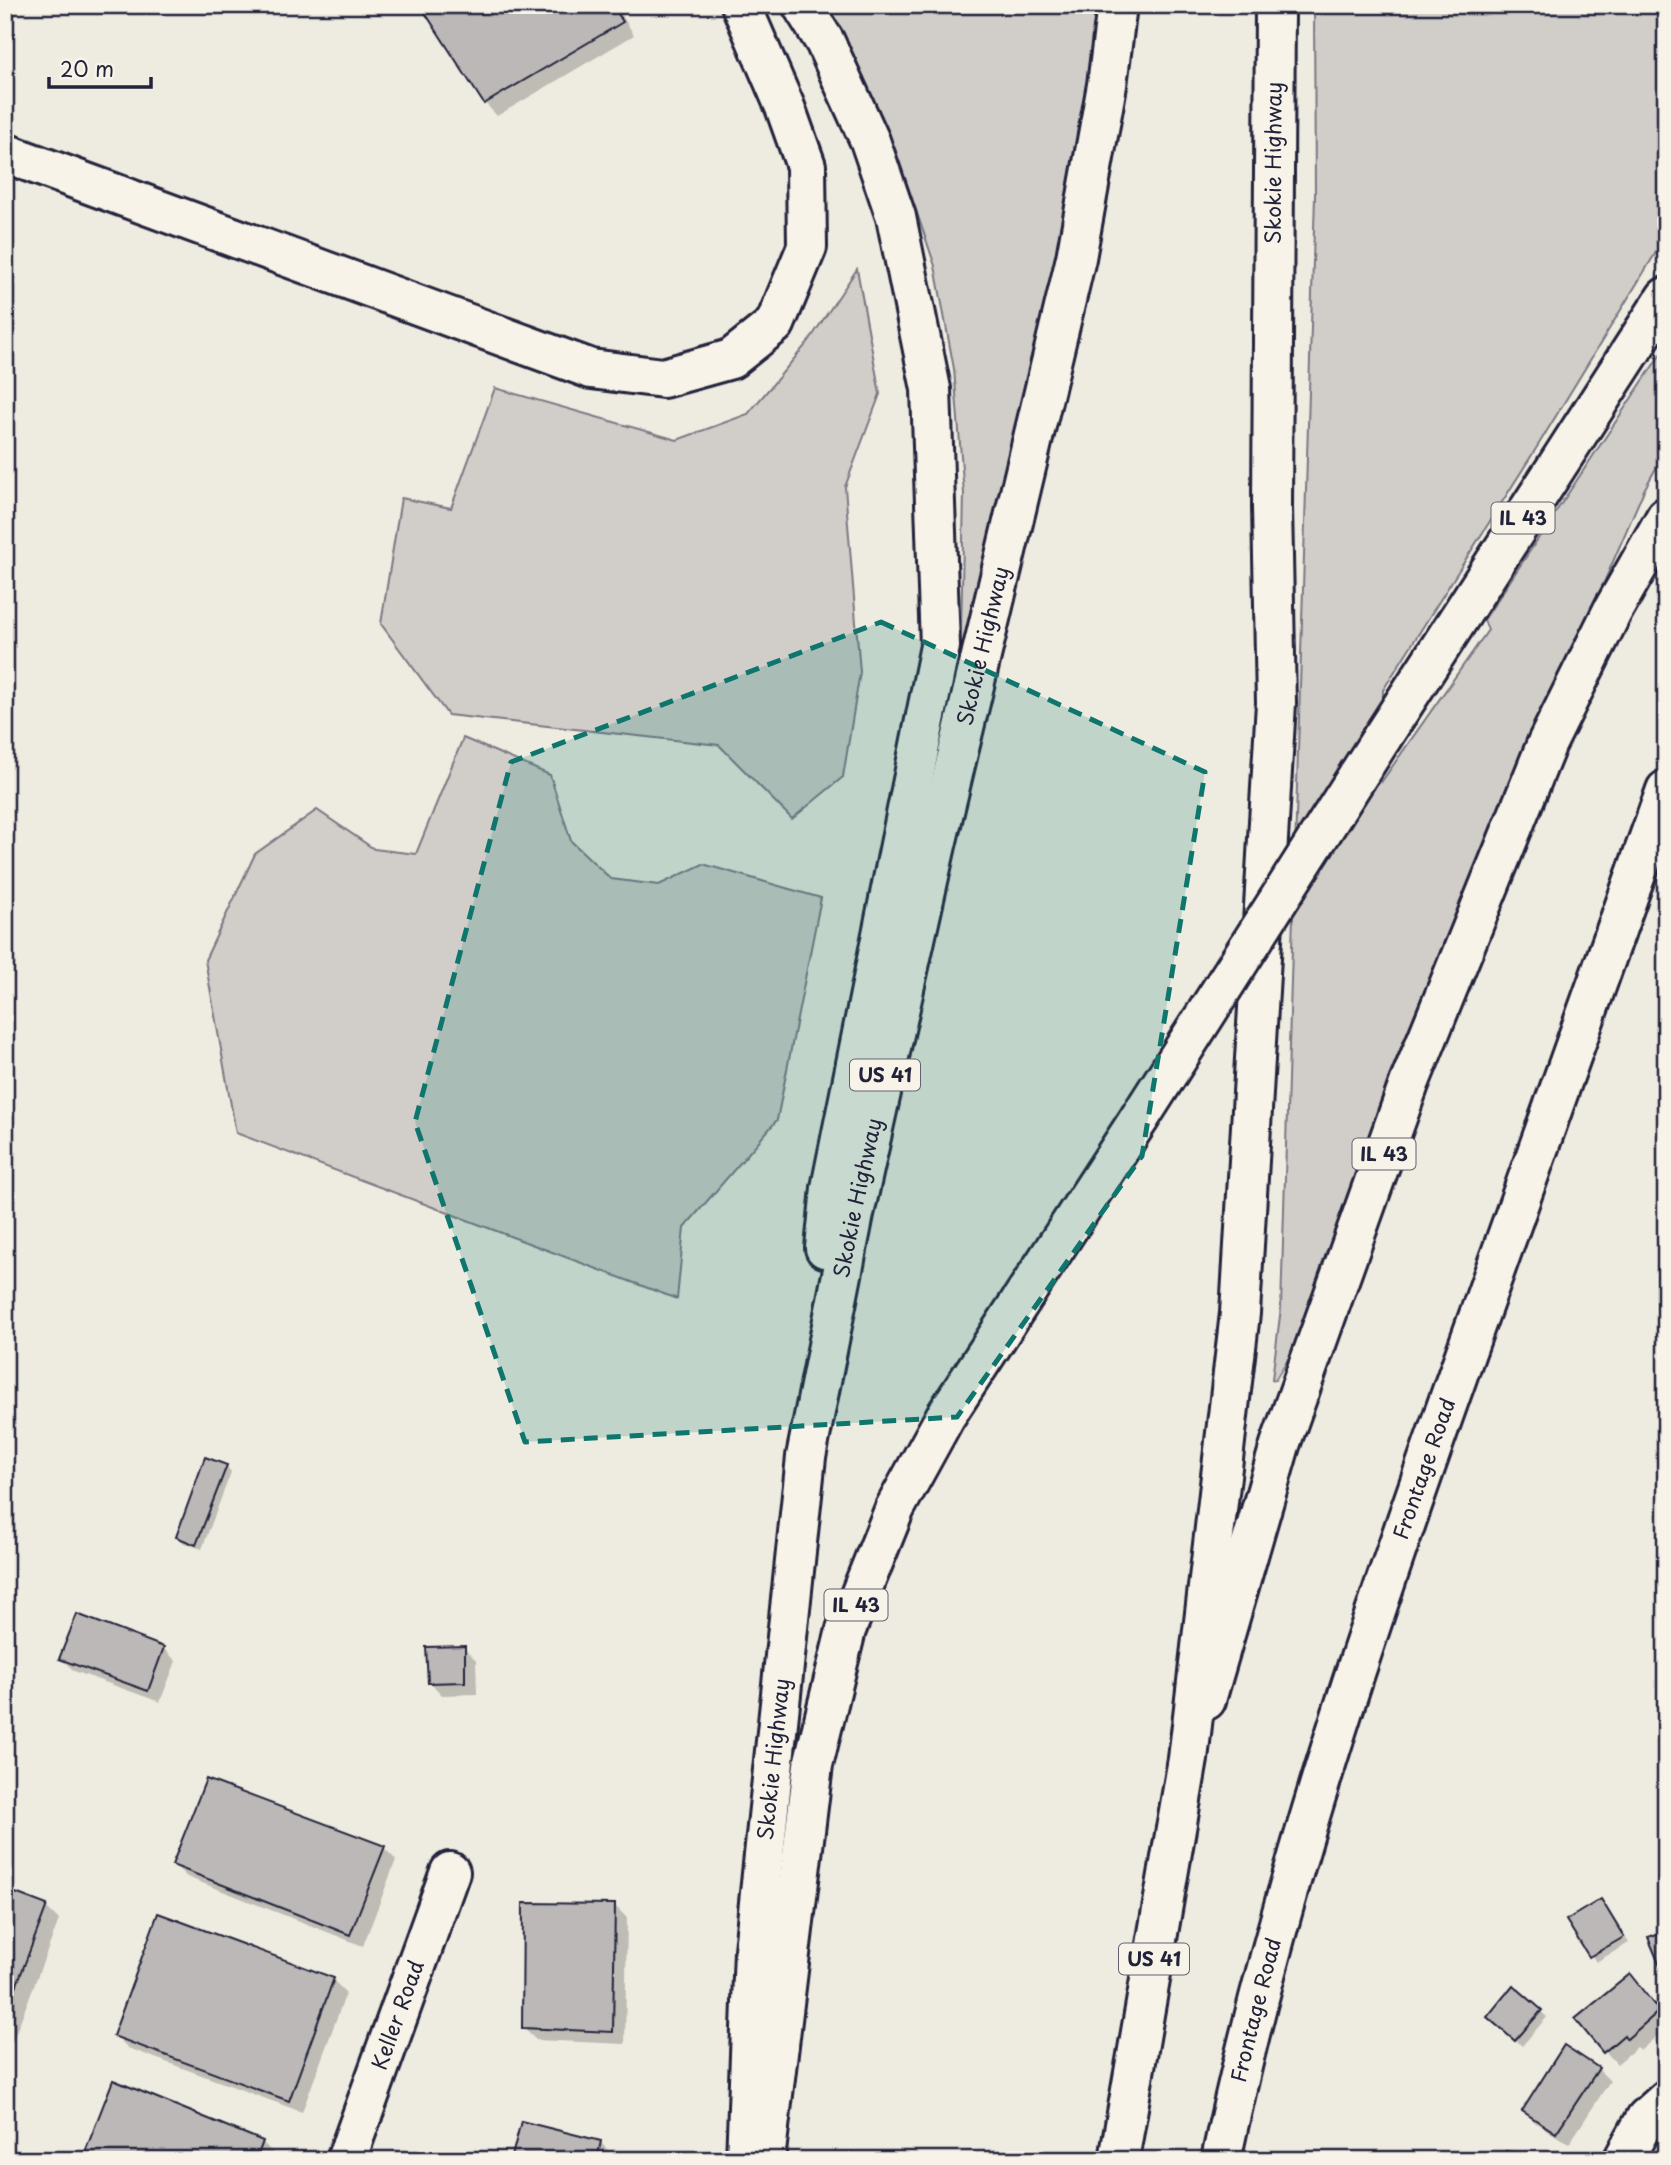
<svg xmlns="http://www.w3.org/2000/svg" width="1671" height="2165" viewBox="0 0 1671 2165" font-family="'Playpen Sans',sans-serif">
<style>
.green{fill:#d1cdc9;stroke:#7a7882;stroke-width:2}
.shadow{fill:#0003}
.building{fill:#bbb8b7;stroke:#22223b;stroke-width:2}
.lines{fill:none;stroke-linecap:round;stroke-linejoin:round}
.street-casing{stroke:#22223b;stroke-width:44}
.secondary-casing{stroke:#22223b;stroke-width:44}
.primary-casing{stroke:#22223b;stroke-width:44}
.highway-casing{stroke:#22223b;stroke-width:44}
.street{stroke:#f7f3e8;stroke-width:38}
.secondary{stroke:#f7f3e8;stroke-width:38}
.primary{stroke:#f7f3e8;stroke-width:38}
.highway{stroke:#f7f3e8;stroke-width:38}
.primary-bridge-casing{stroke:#22223b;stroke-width:44;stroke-linecap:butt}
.primary-bridge{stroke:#f7f3e8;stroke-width:38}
.marked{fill:#0f766e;fill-opacity:0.2;stroke:#0f766e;stroke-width:5;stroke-dasharray:14 9;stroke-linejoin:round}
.labels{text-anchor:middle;stroke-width:5;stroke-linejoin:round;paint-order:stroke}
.shield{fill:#f7f3e8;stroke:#62616f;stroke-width:2}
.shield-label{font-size:19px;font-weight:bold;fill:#22223b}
.street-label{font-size:21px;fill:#22223b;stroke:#f7f3e8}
</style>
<rect width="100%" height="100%" fill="#eeebe1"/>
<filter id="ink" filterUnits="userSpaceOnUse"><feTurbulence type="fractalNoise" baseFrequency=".0143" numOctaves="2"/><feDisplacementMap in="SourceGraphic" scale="14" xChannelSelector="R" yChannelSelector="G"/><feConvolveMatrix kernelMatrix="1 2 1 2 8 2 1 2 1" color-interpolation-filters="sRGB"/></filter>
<g filter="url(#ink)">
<g class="green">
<polygon points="827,5 1099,5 1075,160 1043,315 926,817 961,633 964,494 954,369 935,266 896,151 854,56"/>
<polygon points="1314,5 1666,5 1666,236 1537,447 1383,690 1382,781 1488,630 1484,620 1666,346 1666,450 1644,490 1592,610 1592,617 1451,928 1389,1076 1304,1333 1275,1380 1272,1379 1281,1308 1315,196"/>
<polygon points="857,269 880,394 845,487 860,672 843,777 792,819 719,745 448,715 381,624 401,498 451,508 495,388 677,440 748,414 809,341"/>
<polygon points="463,738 550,775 571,841 611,879 659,885 703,864 821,898 777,1120 684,1228 677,1299 236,1133 205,960 255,854 317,810 374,849 416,854"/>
</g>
<g class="shadow">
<polygon points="422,5 616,5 634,35 497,116 485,103"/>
<polygon points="226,1466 231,1472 202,1549 184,1543 178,1537"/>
<polygon points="163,1648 176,1661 160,1702 74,1671 62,1659"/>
<polygon points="464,1648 476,1660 477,1694 442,1695 430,1682"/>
<polygon points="384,1848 396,1860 363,1946 187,1877 174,1865"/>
<polygon points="5,1891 46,1907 59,1920 5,2061"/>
<polygon points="1601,1901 1629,1943 1596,1962 1569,1921"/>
<polygon points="614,1905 627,1918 625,2044 536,2040 524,2027"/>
<polygon points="1630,1976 1666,2018 1666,2028 1641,2050 1637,2047 1617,2064 1605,2051"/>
<polygon points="333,1980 346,1993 302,2112 128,2048 115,2035"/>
<polygon points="1513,1987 1547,2017 1522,2046 1495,2022"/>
<polygon points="1598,2069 1610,2081 1569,2144 1536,2123 1524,2111"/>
<polygon points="262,2142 275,2155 273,2160 84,2160"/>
<polygon points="601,2143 613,2155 612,2160 513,2160"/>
</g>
<g class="building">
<polygon points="420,5 613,5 623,22 484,104"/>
<polygon points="205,1457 227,1465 196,1545 176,1537"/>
<polygon points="77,1614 164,1647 148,1691 59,1659"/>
<polygon points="465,1646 465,1682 428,1683 426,1647"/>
<polygon points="206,1779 385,1846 350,1935 172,1865"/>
<polygon points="5,1889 47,1905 5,2016"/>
<polygon points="1601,1899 1624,1937 1589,1957 1566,1920"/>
<polygon points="523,1903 615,1904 613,2032 522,2028"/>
<polygon points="158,1913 334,1978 289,2101 113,2036"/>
<polygon points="1666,1931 1666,1976 1664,1976 1648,1937"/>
<polygon points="1630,1974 1659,2011 1627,2039 1624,2035 1603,2053 1575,2019"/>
<polygon points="1513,1985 1542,2010 1515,2041 1487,2017"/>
<polygon points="1564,2045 1599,2068 1556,2133 1522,2111"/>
<polygon points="113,2080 263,2141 256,2160 82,2160"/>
<polygon points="521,2121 601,2141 597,2160 511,2160"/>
<polygon points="1506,2151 1548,2159 1504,2160"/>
</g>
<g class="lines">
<defs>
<g id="street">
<path id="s1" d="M346,2160l104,-288"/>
<polyline points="1623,2160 1646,2118 1666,2100"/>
</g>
<g id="secondary">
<path id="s2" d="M1221,2160c57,-272 148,-536 241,-797 68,-191 136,-382 204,-573"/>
</g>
<g id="primary">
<polyline points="5,153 591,369 663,378 731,359 775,324 807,247 806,166 785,107 741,5"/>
<polyline points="1381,739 1666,297"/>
<polyline points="1206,1700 1280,1445 1409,1084 1547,743 1613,610 1666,517"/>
<polyline points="765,2160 813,1765 846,1630 895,1508 945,1417 1139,1119"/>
</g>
<g id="highway">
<polyline points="802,5 825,42 870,141 896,217 931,389 940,646 831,1188 825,1248"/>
<path id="s3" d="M746,2160l8,-210 52,-493 48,-243 82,-369 140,-587 31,-173 10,-80"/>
<path id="s4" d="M1119,2160l69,-401 52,-446 36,-610 -4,-196 3,-502"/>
</g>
</defs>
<use href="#street" class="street-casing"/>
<use href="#secondary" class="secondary-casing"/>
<use href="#primary" class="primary-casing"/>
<use href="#highway" class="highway-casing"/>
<use href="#street" class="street"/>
<use href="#secondary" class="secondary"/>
<use href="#primary" class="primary"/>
<use href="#highway" class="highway"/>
<defs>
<polyline id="primary-bridge" points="1139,1119 1381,739"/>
</defs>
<use href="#primary-bridge" class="primary-bridge-casing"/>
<use href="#primary-bridge" class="primary-bridge"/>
</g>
</g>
<path class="marked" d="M881,622l324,150 -63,384 -185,261 -432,25 -110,-320 96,-360z"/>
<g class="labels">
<g class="shield">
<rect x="1491.5" y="502.5" width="63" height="31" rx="5"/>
<rect x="850" y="1059.5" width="70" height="31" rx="5"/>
<rect x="1352.5" y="1138.5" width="63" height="31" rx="5"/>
<rect x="824.5" y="1589.5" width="63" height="31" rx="5"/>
<rect x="1119" y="1943.5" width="70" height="31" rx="5"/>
</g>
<g class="shield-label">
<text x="1523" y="525">IL 43</text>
<text x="885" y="1082">US 41</text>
<text x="1384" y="1161">IL 43</text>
<text x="856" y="1612">IL 43</text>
<text x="1154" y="1966">US 41</text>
</g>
<g class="street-label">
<text dy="7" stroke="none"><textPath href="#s4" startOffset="2007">Skokie Highway</textPath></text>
<text dy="7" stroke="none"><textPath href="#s3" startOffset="1536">Skokie Highway</textPath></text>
<text dy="7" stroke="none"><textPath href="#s3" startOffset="970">Skokie Highway</textPath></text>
<text dy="7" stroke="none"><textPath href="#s2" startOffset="721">Frontage Road</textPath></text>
<text dy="7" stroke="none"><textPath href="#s3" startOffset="402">Skokie Highway</textPath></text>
<text dy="7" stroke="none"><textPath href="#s2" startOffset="154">Frontage Road</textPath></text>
<text dy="7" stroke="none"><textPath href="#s1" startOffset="154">Keller Road</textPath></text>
</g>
</g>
<rect width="1671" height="2165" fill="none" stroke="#f7f3e8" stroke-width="28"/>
<rect x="14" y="14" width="1643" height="2137" fill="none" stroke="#22223b" stroke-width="2.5" filter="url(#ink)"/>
<path d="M49 77v10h102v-10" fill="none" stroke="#22223b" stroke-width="3.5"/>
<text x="60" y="77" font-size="21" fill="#22223b" stroke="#f7f3e8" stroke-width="5" paint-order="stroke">20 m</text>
</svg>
